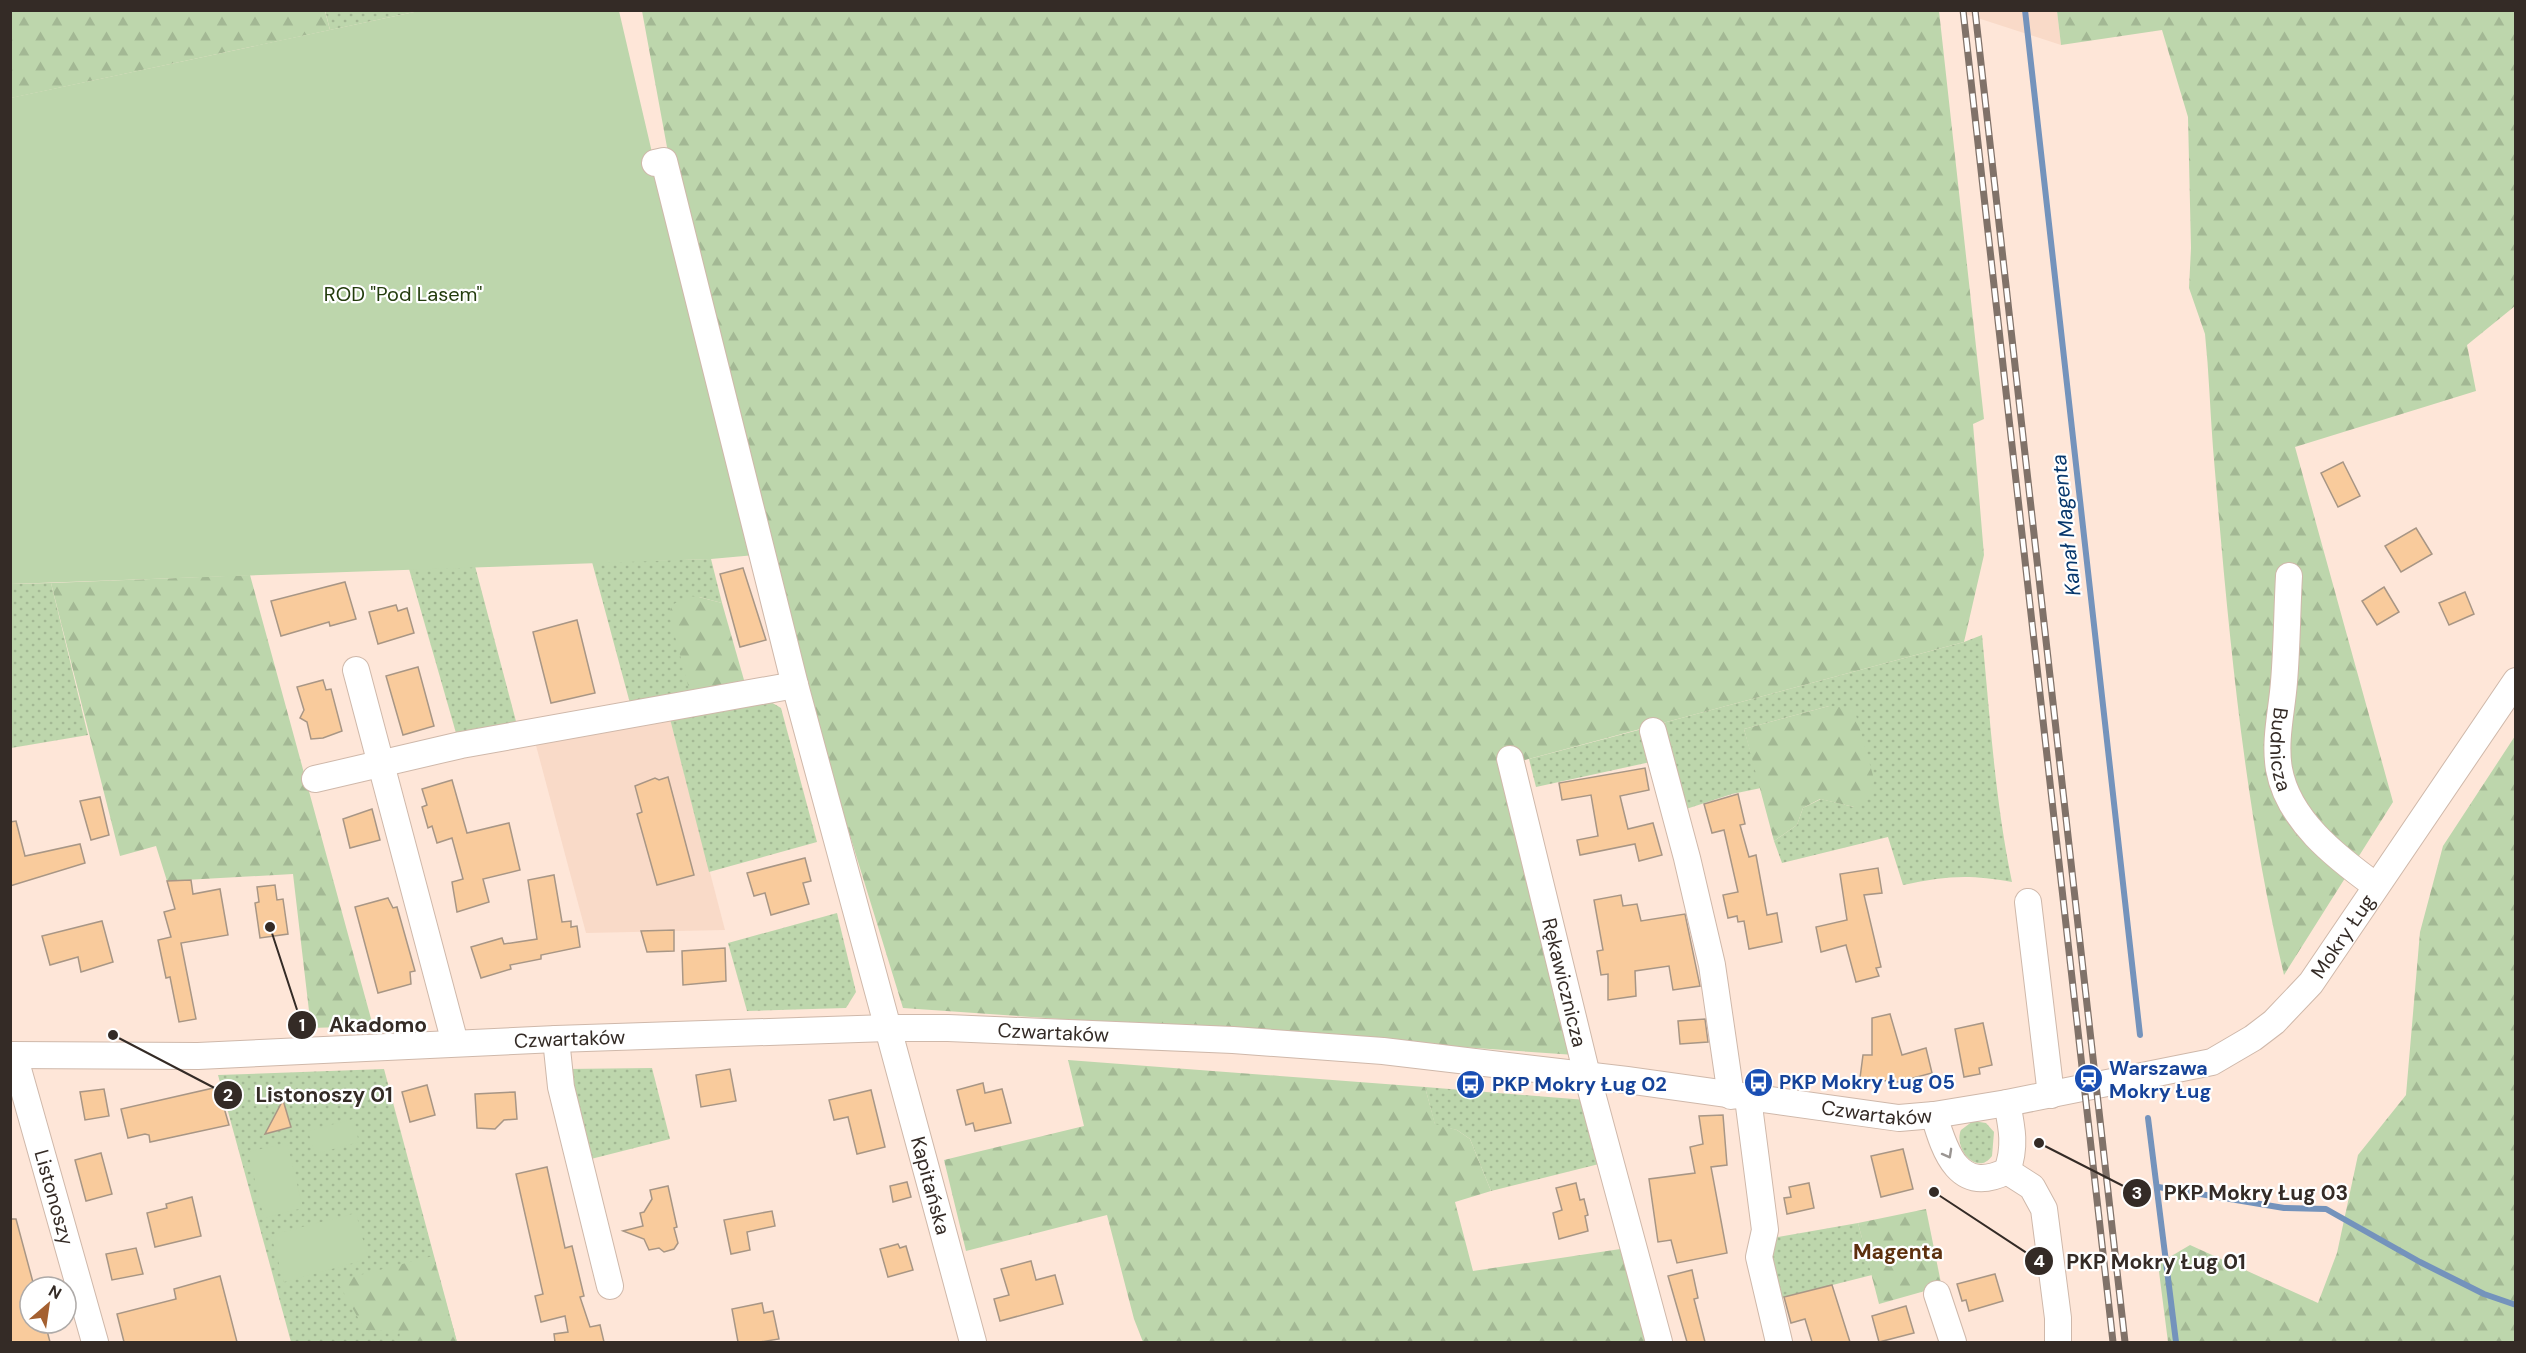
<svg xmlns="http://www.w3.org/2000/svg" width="2526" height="1353" viewBox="0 0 2526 1353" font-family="'DM Sans',sans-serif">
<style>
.built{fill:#f9dac8}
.grass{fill:url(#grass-dots)}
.forest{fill:url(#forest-firs)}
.garden{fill:#bdd6ac}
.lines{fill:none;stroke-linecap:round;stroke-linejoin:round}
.stream{stroke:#7493bc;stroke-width:6}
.building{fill:#f9cb9c;stroke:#a89685;stroke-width:1.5}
.minor-casing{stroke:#cfb8aa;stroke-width:28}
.minor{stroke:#fff;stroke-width:26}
.rail-casing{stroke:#807269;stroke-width:7}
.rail{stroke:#fff;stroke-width:4.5;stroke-dasharray:14;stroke-linecap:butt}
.oneway{stroke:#9a9592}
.labels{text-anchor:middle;stroke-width:4.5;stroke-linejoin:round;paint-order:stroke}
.park-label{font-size:20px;fill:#233c0d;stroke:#fff}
.street-label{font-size:20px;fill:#342b26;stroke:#fff}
.transit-label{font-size:20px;font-weight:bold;fill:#164399;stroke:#fff;text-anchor:start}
.water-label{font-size:21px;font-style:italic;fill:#07376c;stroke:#fff}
.neighbourhood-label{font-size:21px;font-weight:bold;fill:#5d300e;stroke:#fff}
.leader{fill:none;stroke:#342b26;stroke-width:2}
.callout-dot{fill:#342b26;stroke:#fff;stroke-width:2}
.mark-label{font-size:18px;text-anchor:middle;font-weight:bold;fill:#fff}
.callout-label{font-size:21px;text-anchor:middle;font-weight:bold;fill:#342b26;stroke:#fff;stroke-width:4.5;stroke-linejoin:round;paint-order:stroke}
</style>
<defs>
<pattern id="grass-dots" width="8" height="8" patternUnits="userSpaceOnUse" patternTransform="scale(1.5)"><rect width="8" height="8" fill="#bdd6ac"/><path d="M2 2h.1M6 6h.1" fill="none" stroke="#a3b894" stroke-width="1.8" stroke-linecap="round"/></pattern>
<pattern id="forest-firs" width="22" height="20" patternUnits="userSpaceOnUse" patternTransform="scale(1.5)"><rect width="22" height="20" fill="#bdd6ac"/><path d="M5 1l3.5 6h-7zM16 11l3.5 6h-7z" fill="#a3b894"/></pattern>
</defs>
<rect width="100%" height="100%" fill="#fee6d8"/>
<g class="built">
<polygon points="1956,11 2057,11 2061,45"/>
<polygon points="669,715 725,930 586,933 534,738"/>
</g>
<g class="grass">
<polygon points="325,10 419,11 330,30"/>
<polygon points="711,559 722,603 699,597 691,696 631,707 592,562"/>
<polygon points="475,566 518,729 458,740 409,569"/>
<polygon points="51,583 88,735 11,748 11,584"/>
<path d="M1982,635c8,82 13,166 30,247 -44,-8 -66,-6 -109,3l-15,-48 -106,26 -8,-22 23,-16 6,-17 18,-9 33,8 -25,-101 -85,23 17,59 -29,6 -55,18 -18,-88 305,-82z"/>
<polygon points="764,698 781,708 817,842 709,872 669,715"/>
<polygon points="1646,728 1655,761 1536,787 1529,759"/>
<polygon points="837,913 856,992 846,1008 747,1011 728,943"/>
<polygon points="652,1068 670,1139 587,1160 565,1069"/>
<polygon points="384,1069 457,1342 291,1342 218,1075"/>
<polygon points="1425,1087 1586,1100 1603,1163 1491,1191 1470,1139 1457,1130 1435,1125"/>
<path d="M1973,1121l13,2 8,9 -2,24c-15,21 -39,-8 -31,-26z"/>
<polygon points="1858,1223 1872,1275 1773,1300 1765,1261 1772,1238"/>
</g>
<g class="forest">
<polygon points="10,11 325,11 330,30 11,98"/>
<polygon points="642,11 1939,11 1984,419 1973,424 1984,555 1964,642 1503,766 1575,1055 903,1008 804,686 669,158"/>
<path d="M2057,11h458v295l-48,39 9,46 -181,56 98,355 -109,173c-41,-173 -56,-350 -71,-527 -3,-38 -4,-76 -8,-114l-16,-46 2,-40 -3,-131 -26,-87 -101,15z"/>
<polygon points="250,575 373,1026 311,1028 293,874 167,881 156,846 120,856 51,583"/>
<polygon points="688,596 699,597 722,603 746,687 691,696 669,614 672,605"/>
<polygon points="1829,706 1854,708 1874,779 1871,794 1854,807 1820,799 1803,808 1797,825 1774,841 1744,729"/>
<polygon points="2515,736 2515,1342 2168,1342 2158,1264 2190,1245 2318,1303 2337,1253 2358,1155 2406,1095 2420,932 2443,846"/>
<polygon points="1068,1060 1425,1087 1435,1124 1457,1130 1470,1139 1491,1191 1455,1202 1473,1271 1627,1248 1651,1342 1143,1342 1134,1319 1107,1215 966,1251 944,1160 1084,1126"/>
<polygon points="1926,1209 1941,1283 1939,1287 1879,1304 1858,1223"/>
<polygon points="433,1256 457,1342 399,1342 400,1331 365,1330 337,1281"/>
</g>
<g class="garden">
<polygon points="419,11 619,11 678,264 755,555 711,559 11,584 10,98"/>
<polygon points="353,1119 359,1142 315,1154 308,1131"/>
<polygon points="287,1143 303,1208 264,1218 248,1152"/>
<polygon points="356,1213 368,1259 284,1282 271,1235"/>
</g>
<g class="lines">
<g class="stream">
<polyline points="2025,10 2140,1035"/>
<polyline points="2148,1118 2176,1342"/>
<polyline points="2158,1187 2284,1208 2326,1209 2420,1262 2484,1294 2516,1305"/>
</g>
</g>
<g class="building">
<polygon points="2343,462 2360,496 2338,507 2321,473"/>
<polygon points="2416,528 2432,554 2401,572 2385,546"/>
<polygon points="743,568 766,640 740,647 720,574"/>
<polygon points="345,582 356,619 330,626 329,622 281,636 271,601"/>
<polygon points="2384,587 2399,612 2377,625 2362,601"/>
<polygon points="2465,592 2474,614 2449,625 2439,603"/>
<polygon points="396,605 398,611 407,608 414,633 378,644 369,612"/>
<polygon points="577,620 595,693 551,703 533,632"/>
<polygon points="418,667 434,726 403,735 386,676"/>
<polygon points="323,680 326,690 331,689 342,731 323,738 311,739 307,722 300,718 304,710 297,687"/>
<polygon points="1645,768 1649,790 1620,796 1628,829 1653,823 1662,855 1639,861 1635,844 1580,855 1577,840 1598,836 1591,795 1562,800 1559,783"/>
<polygon points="668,777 694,875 657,885 637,814 642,812 635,786 655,778 659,780"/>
<polygon points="452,780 467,833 509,823 520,870 483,879 489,902 457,912 452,882 463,879 452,838 437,843 432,826 428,828 422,807 427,805 422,789"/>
<polygon points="1738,794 1745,824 1740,825 1749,857 1756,855 1767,915 1777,913 1782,942 1749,949 1744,921 1738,922 1737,916 1728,918 1723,895 1738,892 1724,830 1712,833 1704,804"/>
<polygon points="100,797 109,835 91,840 80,801"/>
<polygon points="372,809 380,840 350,848 343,819"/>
<polygon points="16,821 25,856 80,844 85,863 10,886 10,822"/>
<polygon points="805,858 811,881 803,883 809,904 771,915 765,893 754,896 747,873"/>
<polygon points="1878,868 1882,893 1864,895 1881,967 1876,968 1879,976 1856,982 1846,945 1821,952 1816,927 1847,920 1840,874"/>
<polygon points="554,875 562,922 571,921 571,927 577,926 580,947 541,955 541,959 510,965 511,969 481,978 471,947 502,938 504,944 537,939 528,880"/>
<polygon points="191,880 193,894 220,889 228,935 181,943 196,1019 179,1022 170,977 166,978 158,940 171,937 164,912 175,909 167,881"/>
<polygon points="275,885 277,900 283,899 288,934 260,938 255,903 259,902 257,887"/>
<polygon points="1621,895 1623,906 1637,904 1641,921 1685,914 1700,986 1673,990 1669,966 1635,971 1636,996 1608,1000 1608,974 1601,975 1597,951 1603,950 1594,900"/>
<polygon points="388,898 393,908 397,907 415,971 410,972 411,984 378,993 355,907"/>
<polygon points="102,921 113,962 81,972 78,957 50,965 42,936"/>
<polygon points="674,930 674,951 647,952 641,931"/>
<polygon points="725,948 726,981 683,985 682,951"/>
<polygon points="1890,1014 1902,1055 1926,1048 1932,1073 1898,1082 1860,1078 1863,1055 1872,1055 1872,1018"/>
<polygon points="1705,1019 1708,1042 1680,1044 1678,1021"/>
<polygon points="1983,1023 1992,1065 1979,1068 1980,1074 1964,1077 1955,1029"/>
<polygon points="730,1069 736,1101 701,1107 696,1075"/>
<polygon points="983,1083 985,1093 1002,1089 1011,1123 975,1131 973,1123 966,1125 957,1090"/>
<polygon points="427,1085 435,1115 410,1122 402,1092"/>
<polygon points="218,1087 229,1125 150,1142 149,1135 145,1134 128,1138 121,1109"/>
<polygon points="104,1089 109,1116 85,1120 80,1092"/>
<polygon points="871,1090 885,1147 857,1154 848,1117 834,1120 829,1100"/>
<polygon points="515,1092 517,1119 504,1120 495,1129 477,1128 475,1094"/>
<polygon points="283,1100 291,1127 265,1134"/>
<polygon points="1723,1115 1727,1165 1711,1167 1727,1253 1677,1263 1671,1240 1658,1242 1649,1179 1695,1173 1690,1147 1703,1144 1699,1116"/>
<polygon points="1903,1149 1913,1189 1881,1197 1871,1156"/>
<polygon points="101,1153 112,1194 86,1201 75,1160"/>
<polygon points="547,1167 565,1248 572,1246 584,1296 580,1297 590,1327 600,1325 604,1342 555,1342 554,1334 568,1332 565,1316 541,1322 535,1296 543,1294 516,1174"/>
<polygon points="907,1182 911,1197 893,1202 890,1186"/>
<polygon points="1576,1183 1580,1200 1584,1199 1588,1215 1585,1216 1588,1231 1559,1239 1553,1213 1562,1210 1556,1188"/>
<polygon points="1809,1183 1814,1208 1787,1214 1784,1198 1791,1197 1789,1187"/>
<polygon points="668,1186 677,1227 674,1228 678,1243 674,1249 664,1252 659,1248 649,1250 644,1239 623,1231 643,1226 640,1213 644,1212 652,1199 650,1190"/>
<polygon points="192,1197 201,1236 155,1247 147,1213 167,1208 166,1204"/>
<polygon points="772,1211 775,1226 747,1232 750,1250 731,1254 724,1220"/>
<polygon points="10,1219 16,1219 34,1286 30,1287 30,1323 45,1323 50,1342 10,1342"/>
<polygon points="898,1244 900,1248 906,1246 913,1270 888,1277 880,1249"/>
<polygon points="136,1248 143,1274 112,1280 106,1254"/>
<polygon points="1031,1261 1036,1280 1055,1275 1063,1304 1000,1321 994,1299 1009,1295 1001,1269"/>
<polygon points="1692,1270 1698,1298 1694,1299 1705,1342 1687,1342 1668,1276"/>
<polygon points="1995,1274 2003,1301 1969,1311 1966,1300 1962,1301 1957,1284"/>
<polygon points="220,1276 237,1342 124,1342 117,1314 176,1299 174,1289"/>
<polygon points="1832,1285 1850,1342 1812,1342 1805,1319 1791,1323 1784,1297"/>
<polygon points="762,1303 764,1313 773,1311 779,1339 760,1342 738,1342 732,1309"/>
<polygon points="1906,1306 1914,1333 1879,1342 1872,1316"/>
</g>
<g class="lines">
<defs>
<g id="minor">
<path id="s1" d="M655,163l9,-2 131,524 178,657"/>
<path id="s2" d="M2289,576c-2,35 -2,71 -5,106 -2,28 -10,58 -5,87 9,51 57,88 97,117"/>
<polyline points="356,670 455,1043"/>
<polyline points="1653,731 1687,858 1712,965 1731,1096"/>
<path id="s3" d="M1510,759l77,316 72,267"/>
<polyline points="315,779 461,745 795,685"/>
<polyline points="2028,902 2051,1095"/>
<polyline points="556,1039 561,1087 610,1286"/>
<path id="s4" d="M10,1055l188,1 358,-17 332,-11h60l285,12 150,11 244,29 272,38 35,-3 73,-12 205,-41 41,-24 21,-16 37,-39 205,-302"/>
<path id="s5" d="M14,1055l81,287"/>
<polyline points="1748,1098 1765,1230 1759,1257 1779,1342"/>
<path d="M1934,1115c11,38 25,80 73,56 9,-24 5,-43 0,-68"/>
<polyline points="2007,1171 2032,1187 2044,1209 2058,1318 2058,1342"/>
<polyline points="1937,1294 1953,1342"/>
</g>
</defs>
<use href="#minor" class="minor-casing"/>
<use href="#minor" class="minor"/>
<defs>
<g id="rail">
<polyline points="1963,10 2113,1342"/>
<polyline points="1975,10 2125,1342"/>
</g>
</defs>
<use href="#rail" class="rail-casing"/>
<use href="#rail" class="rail"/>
</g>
<defs><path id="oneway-chevron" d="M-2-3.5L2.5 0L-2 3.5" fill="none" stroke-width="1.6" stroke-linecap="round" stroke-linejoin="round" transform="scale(1.5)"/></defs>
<use class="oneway" href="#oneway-chevron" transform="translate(1948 1154) rotate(61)"/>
<defs>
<symbol id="station-disc" viewBox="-11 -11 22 22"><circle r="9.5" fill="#1a4fb4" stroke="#fff"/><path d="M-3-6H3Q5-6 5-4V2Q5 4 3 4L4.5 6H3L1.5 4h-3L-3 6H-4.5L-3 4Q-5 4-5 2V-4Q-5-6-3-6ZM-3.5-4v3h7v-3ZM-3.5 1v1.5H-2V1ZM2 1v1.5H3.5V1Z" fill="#fff"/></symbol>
<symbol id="bus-disc" viewBox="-11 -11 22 22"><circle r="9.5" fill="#1a4fb4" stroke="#fff"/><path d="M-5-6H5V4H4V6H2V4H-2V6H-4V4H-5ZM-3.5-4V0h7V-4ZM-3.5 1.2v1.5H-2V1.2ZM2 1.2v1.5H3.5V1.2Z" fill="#fff"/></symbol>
</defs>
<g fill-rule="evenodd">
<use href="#station-disc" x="2072" y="1062" width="33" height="33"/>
<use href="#bus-disc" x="1742" y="1066" width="33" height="33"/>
<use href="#bus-disc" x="1454" y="1068" width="33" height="33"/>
</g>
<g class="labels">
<g class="park-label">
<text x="403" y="301">ROD "Pod Lasem"</text>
</g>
<g class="street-label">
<text dy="7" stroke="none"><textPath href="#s2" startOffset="174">Budnicza</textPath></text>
<text dy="7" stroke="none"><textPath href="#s4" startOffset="2397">Mokry Ług</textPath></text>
<text dy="7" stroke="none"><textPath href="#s3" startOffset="230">Rękawicznicza</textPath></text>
<text dy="7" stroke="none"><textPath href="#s4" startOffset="1044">Czwartaków</textPath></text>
<text dy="7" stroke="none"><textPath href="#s4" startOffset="560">Czwartaków</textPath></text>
<text dy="7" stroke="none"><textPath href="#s4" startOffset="1872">Czwartaków</textPath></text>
<text dy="7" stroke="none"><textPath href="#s1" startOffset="1068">Kapitańska</textPath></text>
<text dy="7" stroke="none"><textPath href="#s5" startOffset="148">Listonoszy</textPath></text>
</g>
<g class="transit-label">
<text x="2109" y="1075">Warszawa<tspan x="2109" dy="23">Mokry Ług</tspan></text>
<text x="1779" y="1089">PKP Mokry Ług 05</text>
<text x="1492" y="1091">PKP Mokry Ług 02</text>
</g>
<g class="water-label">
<text transform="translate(2066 525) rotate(-96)" y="7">Kanał Magenta</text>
</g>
<g class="neighbourhood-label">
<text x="1898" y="1259">Magenta</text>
</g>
</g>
<path class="leader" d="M270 927L302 1025M113 1035L228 1095M2039 1143L2137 1193M1934 1192L2039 1261"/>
<g class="callout-dot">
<circle cx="270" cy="927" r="6"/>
<circle cx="113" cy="1035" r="6"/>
<circle cx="2039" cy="1143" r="6"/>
<circle cx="1934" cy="1192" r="6"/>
<circle cx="302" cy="1025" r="15"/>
<circle cx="228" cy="1095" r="15"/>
<circle cx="2137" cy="1193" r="15"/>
<circle cx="2039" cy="1261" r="15"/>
</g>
<g class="mark-label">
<text x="302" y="1031">1</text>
<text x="228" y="1101">2</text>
<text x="2137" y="1199">3</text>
<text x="2039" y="1267">4</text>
</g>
<g class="callout-label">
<text x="378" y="1032">Akadomo</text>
<text x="324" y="1102">Listonoszy 01</text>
<text x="2256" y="1200">PKP Mokry Ług 03</text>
<text x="2156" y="1269">PKP Mokry Ług 01</text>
</g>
<rect width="2526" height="1353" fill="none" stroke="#342b26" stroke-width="24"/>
<g transform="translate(48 1305) rotate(29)"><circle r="28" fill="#ffffff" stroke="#aeaaa8" stroke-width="1.5"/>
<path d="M0-4.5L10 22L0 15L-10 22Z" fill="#a46030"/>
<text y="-9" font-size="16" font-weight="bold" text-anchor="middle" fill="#342b26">N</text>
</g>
</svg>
